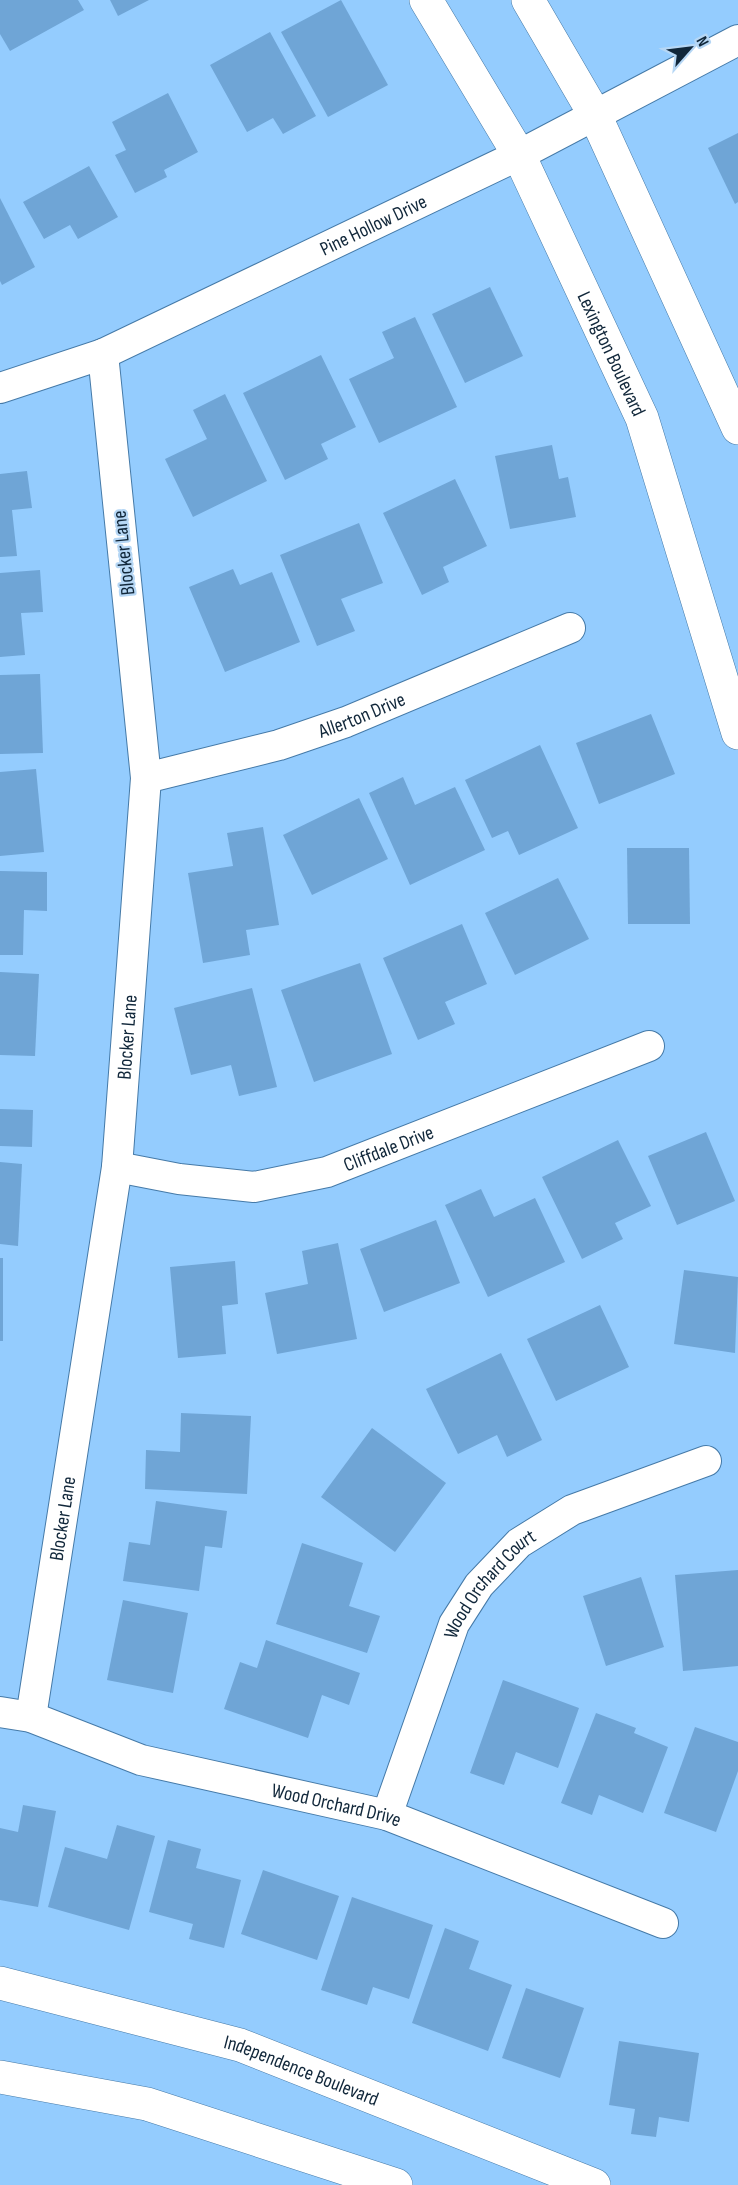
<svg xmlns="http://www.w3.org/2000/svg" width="738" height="2185" viewBox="0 0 738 2185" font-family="'Sofia Sans Condensed',sans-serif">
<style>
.building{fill:#6fa5d6}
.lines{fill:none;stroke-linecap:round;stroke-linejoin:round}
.street-casing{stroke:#457aa8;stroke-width:32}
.secondary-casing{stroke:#457aa8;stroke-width:34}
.street{stroke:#fff;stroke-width:30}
.secondary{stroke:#fff;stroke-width:33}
.labels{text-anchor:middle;stroke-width:4.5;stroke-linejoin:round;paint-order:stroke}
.street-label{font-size:20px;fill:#11273a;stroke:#b6d7f5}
</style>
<rect width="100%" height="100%" fill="#94ccfe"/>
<g class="building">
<polygon points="0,0 78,0 84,10 10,51 0,34"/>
<polygon points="110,0 149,0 118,16"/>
<polygon points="341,0 388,85 328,117 281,32"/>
<polygon points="270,32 316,116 283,134 273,118 247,132 210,65"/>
<polygon points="168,93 198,152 164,170 167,177 135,193 115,155 126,150 112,122"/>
<polygon points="738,133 738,202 735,204 708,148"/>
<polygon points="89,166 118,217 78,239 70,225 44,239 23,202"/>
<polygon points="0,198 35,267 2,285 0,281"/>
<polygon points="490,287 523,356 465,383 432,314"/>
<polygon points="415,317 457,407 379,443 349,379 394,358 382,332"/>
<polygon points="321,355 356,427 321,444 328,459 285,480 243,393"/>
<polygon points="225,394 267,481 193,517 165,459 207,439 193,410"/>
<polygon points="552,445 559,479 568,477 576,517 510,529 495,456"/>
<polygon points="27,471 32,508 12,510 17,556 0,557 0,474"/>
<polygon points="455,479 487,546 443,567 449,582 422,595 383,513"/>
<polygon points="359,523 383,583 341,599 355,631 317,646 280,555"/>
<polygon points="233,569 240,585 272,572 300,642 225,672 189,587"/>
<polygon points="40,570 43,612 21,613 25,655 0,657 0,573"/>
<polygon points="40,674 43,753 0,754 0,675"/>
<polygon points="651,714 675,774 599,804 576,743"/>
<polygon points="540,745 578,828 519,855 508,831 492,838 465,780"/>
<polygon points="36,769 44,852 0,856 0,772"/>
<polygon points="403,777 415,805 455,787 485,850 410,885 369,793"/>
<polygon points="359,798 388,859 312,895 283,835"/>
<polygon points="263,827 279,925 246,930 250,955 203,963 188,873 233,866 227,833"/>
<polygon points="627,848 689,848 690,924 628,924"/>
<polygon points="0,871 47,872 47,911 24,910 23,955 0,955"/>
<polygon points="558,878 589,939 515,975 485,913"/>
<polygon points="462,924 487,984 445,1002 455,1024 418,1040 383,958"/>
<polygon points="360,963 392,1054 314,1082 281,990"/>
<polygon points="0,972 39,974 35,1056 0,1055"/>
<polygon points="252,988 277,1087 239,1096 231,1065 191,1075 174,1008"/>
<polygon points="0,1109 33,1110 32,1147 0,1146"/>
<polygon points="706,1132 735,1201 677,1225 648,1156"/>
<polygon points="618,1140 651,1206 615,1223 623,1239 582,1259 542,1177"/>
<polygon points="0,1162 22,1164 18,1246 0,1244"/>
<polygon points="481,1189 494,1217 535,1198 565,1262 488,1297 445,1205"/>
<polygon points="436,1220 460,1283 384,1312 360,1249"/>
<polygon points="338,1243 357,1339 277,1354 265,1293 308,1284 302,1251"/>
<rect x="0" y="1258" width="3" height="83"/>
<polygon points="235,1261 238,1304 222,1306 226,1354 178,1358 170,1267"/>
<polygon points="684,1270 738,1277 735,1353 674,1344"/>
<polygon points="600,1305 629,1367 556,1401 527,1339"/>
<polygon points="501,1353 542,1440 507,1457 497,1435 458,1454 426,1389"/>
<polygon points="181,1413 251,1416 247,1494 145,1489 146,1450 180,1452"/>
<polygon points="372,1428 446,1483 395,1552 321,1497"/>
<polygon points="156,1501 227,1511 222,1548 205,1546 199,1591 123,1581 129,1542 150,1545"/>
<polygon points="302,1543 363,1563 349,1606 380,1616 367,1653 276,1624"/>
<polygon points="738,1570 738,1666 683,1671 675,1575"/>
<polygon points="641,1577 664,1647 606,1666 583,1596"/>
<polygon points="123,1600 188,1613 173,1693 107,1680"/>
<polygon points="266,1640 360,1673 349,1705 322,1695 308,1738 224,1709 240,1662 257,1668"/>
<polygon points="503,1680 579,1708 558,1768 516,1752 504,1785 470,1773"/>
<polygon points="596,1713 636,1728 634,1733 668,1747 643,1813 599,1795 592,1815 561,1803"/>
<polygon points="695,1727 738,1742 738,1771 716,1832 664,1813"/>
<polygon points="23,1805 56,1811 38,1907 0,1900 0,1828 18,1832"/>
<polygon points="117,1825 155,1836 129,1930 48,1907 65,1847 107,1859"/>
<polygon points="168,1840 201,1849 196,1868 241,1880 224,1948 189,1939 193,1924 149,1912"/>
<polygon points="263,1870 339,1896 317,1960 241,1934"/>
<polygon points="352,1897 433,1925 409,1999 373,1987 367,2005 321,1990"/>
<polygon points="445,1928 479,1941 469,1969 512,1985 488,2051 412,2023"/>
<polygon points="526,1988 584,2008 560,2078 502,2058"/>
<polygon points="619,2041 699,2053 689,2122 659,2117 656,2137 631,2134 635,2109 609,2105"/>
</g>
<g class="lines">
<defs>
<g id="street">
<path id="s1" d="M0,388l103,-34 416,-199 219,-115"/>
<path id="s2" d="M146,778l133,-33 67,-23 224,-94"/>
<path id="s3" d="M117,1167l62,12 75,8 73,-15 322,-126"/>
<path id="s4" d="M0,1712l31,5 110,43 246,55 276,108"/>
<path id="s5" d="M31,1717l86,-550 29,-389 -43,-424"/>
<path id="s6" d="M387,1815l67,-191 25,-39 40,-42 53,-33 134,-49"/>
</g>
<g id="secondary">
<path id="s7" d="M426,0l93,155 123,263 96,315"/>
<polyline points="528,0 595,115 738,428"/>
<path id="s8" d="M0,1983l240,62 354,140"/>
<polyline points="0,2077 147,2104 396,2185"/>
</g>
</defs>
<use href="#street" class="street-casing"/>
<use href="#secondary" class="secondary-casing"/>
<use href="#street" class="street"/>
<use href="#secondary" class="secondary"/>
</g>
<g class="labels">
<g class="street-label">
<text dy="7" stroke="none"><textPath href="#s1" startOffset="408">Pine Hollow Drive</textPath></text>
<text dy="7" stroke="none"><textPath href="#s7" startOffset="400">Lexington Boulevard</textPath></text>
<text transform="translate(123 553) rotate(-96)" y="7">Blocker Lane</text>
<text dy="7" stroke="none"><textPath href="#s2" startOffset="225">Allerton Drive</textPath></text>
<text dy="7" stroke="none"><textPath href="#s5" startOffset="687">Blocker Lane</textPath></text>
<text dy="7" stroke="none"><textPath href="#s3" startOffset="279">Cliffdale Drive</textPath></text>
<text dy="7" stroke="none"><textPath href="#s5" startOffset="201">Blocker Lane</textPath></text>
<text dy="7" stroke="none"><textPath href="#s6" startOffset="256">Wood Orchard Court</textPath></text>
<text dy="7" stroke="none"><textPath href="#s4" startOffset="350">Wood Orchard Drive</textPath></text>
<text dy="7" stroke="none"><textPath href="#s8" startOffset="314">Independence Boulevard</textPath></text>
</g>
</g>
<g transform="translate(690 48) rotate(62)" stroke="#b6d7f5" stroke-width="4.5" paint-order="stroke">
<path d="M0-4.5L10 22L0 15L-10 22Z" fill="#11273a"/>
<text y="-9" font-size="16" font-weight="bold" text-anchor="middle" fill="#11273a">N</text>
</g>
</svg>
